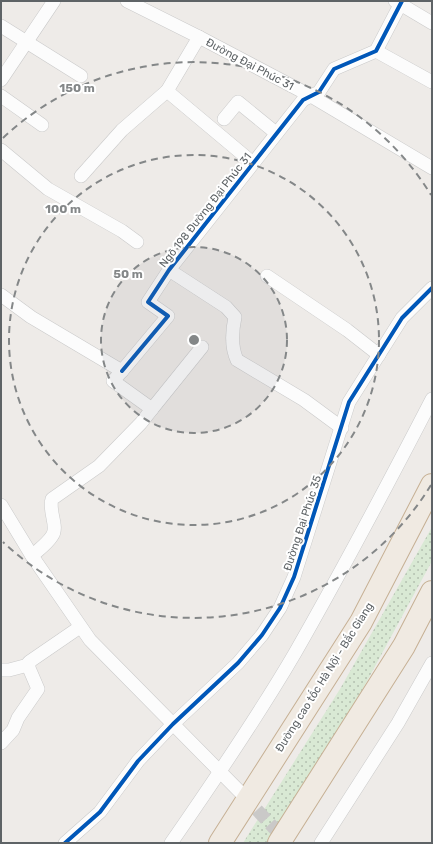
<svg xmlns="http://www.w3.org/2000/svg" width="433" height="844" viewBox="0 0 433 844" font-family="Rubik,sans-serif">
<style>
.grass{fill:url(#grass-dots)}
.lines{fill:none;stroke-linecap:round;stroke-linejoin:round}
.street-tunnel{stroke:#cac9c8;stroke-width:13;stroke-dasharray:13 6;stroke-linecap:butt}
.street-casing{stroke:#cacaca;stroke-width:14}
.highway-casing{stroke:#c6b094;stroke-width:24}
.street{stroke:#fcfcfc;stroke-width:13}
.highway{stroke:#f0eae2;stroke-width:22}
.cycleway-casing{stroke:#fff;stroke-width:6}
.cycleway{stroke:#0057b8;stroke-width:4}
.ring{fill:none;stroke:#848788;stroke-width:2;stroke-dasharray:7 5}
.labels{text-anchor:middle;stroke-width:4;stroke-linejoin:round;paint-order:stroke}
.street-label{font-size:11px;fill:#5e6366;stroke:#fff}
.centre{fill:#848788;stroke:#fff;stroke-width:2}
.ring-label{font-size:12px;text-anchor:middle;font-weight:bold;fill:#848788;stroke:#fff;stroke-width:4;stroke-linejoin:round;paint-order:stroke}
</style>
<defs>
<pattern id="grass-dots" width="8" height="8" patternUnits="userSpaceOnUse"><rect width="8" height="8" fill="#d9e9d4"/><path d="M2 2h.1M6 6h.1" fill="none" stroke="#b3c0b0" stroke-width="1.8" stroke-linecap="round"/></pattern>
</defs>
<rect width="100%" height="100%" fill="#eeebe8"/>
<polygon class="grass" points="432,527 432,561 353,707 266,843 243,843 340,689"/>
<g class="lines">
<polyline class="street-tunnel" points="244,796 287,842"/>
<defs>
<g id="street">
<polyline points="127,1 199,37 311,96 432,168"/>
<polyline points="395,1 432,23"/>
<polyline points="1,26 81,76"/>
<polyline points="376,51 432,82"/>
<polyline points="1,80 54,1"/>
<polyline points="167,91 253,163"/>
<polyline points="1,96 42,125"/>
<polyline points="224,119 238,102 276,133"/>
<polyline points="1,150 48,189 122,231 137,242"/>
<polyline points="81,176 122,130 167,91 199,37"/>
<path d="M169,270l57,37 9,10c-3,14 -4,30 2,43l67,40 38,28"/>
<polyline points="267,276 347,330 379,355"/>
<path d="M1,295l30,22 91,54 -9,10 39,28 -11,14 -42,43 -47,33c-4,12 7,28 0,37 -5,8 -14,14 -20,20"/>
<polyline points="122,371 168,316 148,302 169,270 303,100 319,92 334,69 376,51 402,1"/>
<polyline points="152,409 202,347"/>
<polyline points="1,505 32,556 90,640 244,796"/>
<polyline points="1,670 9,670 28,665"/>
<polyline points="1,743 13,730 18,718 38,689 29,668 29,662 80,627"/>
<polyline points="65,843 100,812 138,761 173,724 238,663 262,635 280,608 294,577 349,402 402,318 432,288"/>
<path d="M171,843c43,-62 86,-125 124,-190 48,-84 93,-169 137,-254"/>
<polyline points="321,843 398,723 432,663"/>
</g>
<g id="highway">
<polyline points="220,843 361,622 432,485"/>
<polyline points="279,843 404,646 432,592"/>
</g>
</defs>
<use href="#street" class="street-casing"/>
<use href="#highway" class="highway-casing"/>
<use href="#street" class="street"/>
<use href="#highway" class="highway"/>
<defs>
<g id="cycleway">
<polyline points="122,371 168,316 148,302 169,270 303,100 319,92 334,69 376,51 402,1"/>
<polyline points="65,843 100,812 138,761 173,724 238,663 262,635 280,608 294,577 349,402 402,318 432,288"/>
</g>
</defs>
<use href="#cycleway" class="cycleway-casing"/>
<use href="#cycleway" class="cycleway"/>
</g>
<circle cx="194" cy="340" r="93" fill="#848788" fill-opacity=".12"/>
<g class="ring">
<circle cx="194" cy="340" r="93"/>
<circle cx="194" cy="340" r="185"/>
<path d="M431 485A278 278 0 0 1 3 542M3 138A278 278 0 0 1 431 195"/>
</g>
<g class="labels">
<g class="street-label">
<text transform="translate(250 64) rotate(28)" y="4">Đường Đại Phúc 31</text>
<text transform="translate(205 210) rotate(-52)" y="4">Ngõ 198 Đường Đại Phúc 31</text>
<text transform="translate(302 523) rotate(-72)" y="4">Đường Đại Phúc 35</text>
<text transform="translate(324 677) rotate(-58)" y="4">Đường cao tốc Hà Nội - Bắc Giang</text>
</g>
</g>
<circle cx="194" cy="340" r="6" class="centre"/>
<g class="ring-label">
<text x="77" y="92">150 m</text>
<text x="63" y="213">100 m</text>
<text x="128" y="278">50 m</text>
</g>
<rect width="433" height="844" fill="none" stroke="#5e6366" stroke-width="4"/>
</svg>
